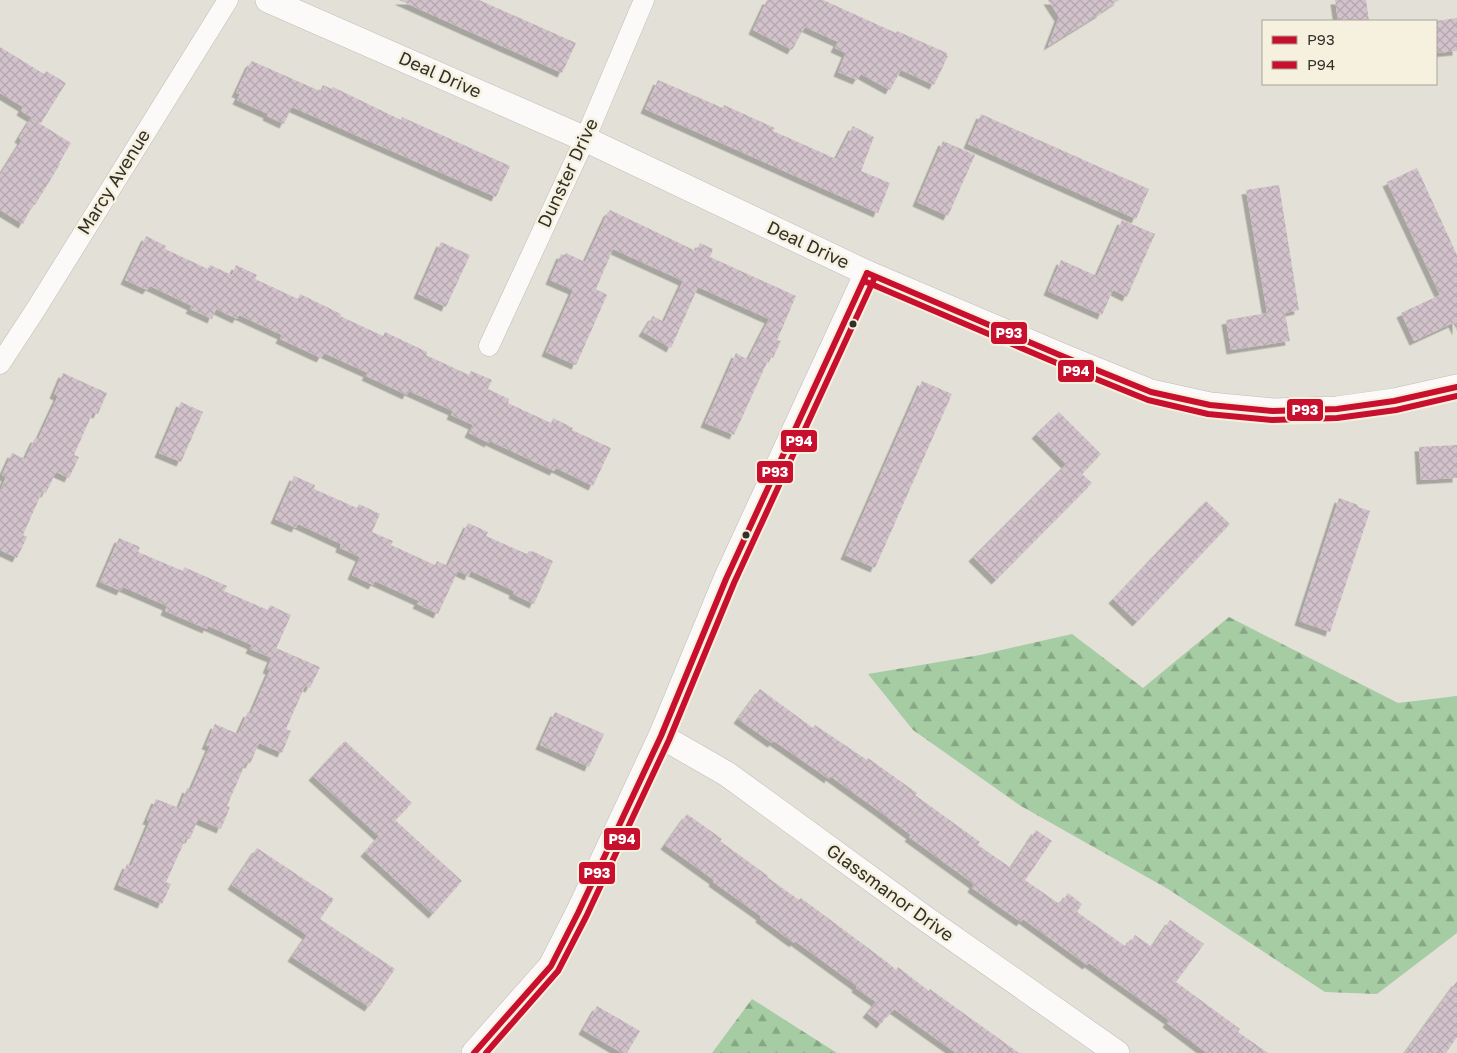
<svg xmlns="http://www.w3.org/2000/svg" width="1457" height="1053" viewBox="0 0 1457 1053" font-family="'Golos Text',sans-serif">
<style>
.forest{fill:url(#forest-firs)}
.building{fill:url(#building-cross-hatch);filter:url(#shadow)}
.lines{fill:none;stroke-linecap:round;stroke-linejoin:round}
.minor-casing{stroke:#bebcb4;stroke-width:21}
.tertiary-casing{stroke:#bebcb4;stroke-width:26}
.minor{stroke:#fbfaf9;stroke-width:20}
.tertiary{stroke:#fbfaf9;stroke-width:25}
.bus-1-casing{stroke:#f6f1de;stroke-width:10}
.bus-2-casing{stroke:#f6f1de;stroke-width:10}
.bus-1{stroke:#c8102e;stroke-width:6}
.bus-2{stroke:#c8102e;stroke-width:6}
.bus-dot{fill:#323029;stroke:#f6f1de;stroke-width:2}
.labels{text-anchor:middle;stroke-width:5;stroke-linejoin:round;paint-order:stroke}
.street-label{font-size:18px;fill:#323029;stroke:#f6f1de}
.line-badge{stroke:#f6f1de;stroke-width:2}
.badge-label{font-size:14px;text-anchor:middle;font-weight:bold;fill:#fff}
</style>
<defs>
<pattern id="forest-firs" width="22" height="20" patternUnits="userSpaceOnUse" patternTransform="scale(1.25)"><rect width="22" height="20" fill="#a5cca2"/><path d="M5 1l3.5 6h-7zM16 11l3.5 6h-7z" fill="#87a684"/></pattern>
<pattern id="building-cross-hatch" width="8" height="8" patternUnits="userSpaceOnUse" patternTransform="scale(1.25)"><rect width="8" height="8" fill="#d2c2cb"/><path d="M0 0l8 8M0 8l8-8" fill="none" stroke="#b5a7ae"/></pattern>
<filter id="shadow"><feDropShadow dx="-4.5" dy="4.5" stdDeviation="0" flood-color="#0004"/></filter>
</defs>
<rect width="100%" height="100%" fill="#e3e0d7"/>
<g class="forest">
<polygon points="1229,617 1398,703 1457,696 1457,933 1377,994 1325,992 1168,889 1021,806 913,730 868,674 980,655 1072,634 1143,688"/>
<polygon points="752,999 837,1053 712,1053"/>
</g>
<g class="building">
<polygon points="399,0 479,0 576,43 562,73"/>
<polygon points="767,0 823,0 896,33 897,31 947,53 946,55 948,56 934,85 901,70 890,90 861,74 857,80 838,72 846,53 835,48 838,42 805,27 792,50 753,30"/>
<polygon points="1048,0 1119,0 1101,12 1101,13 1048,46 1059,17"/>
<polygon points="1335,0 1366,0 1369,21 1338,21"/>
<polygon points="1457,18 1457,51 1436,53 1436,21"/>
<polygon points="0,47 44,74 46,71 66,83 41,123 21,111 23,107 0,93"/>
<polygon points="252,61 320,91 323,85 332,89 333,87 401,120 402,117 510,166 496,197 292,107 284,124 267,116 268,114 237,100 240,94 236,93 250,63 251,63"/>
<polygon points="658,80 723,108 724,105 775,128 773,131 836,159 853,126 874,137 861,171 890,183 878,213 645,109"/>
<polygon points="981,114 1149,189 1136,219 968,144"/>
<polygon points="31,118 71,143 59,163 60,164 35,205 33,204 23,224 0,210 0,175 22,140 19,138"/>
<polygon points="943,141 975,155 948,216 917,202"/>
<polygon points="1417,168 1457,255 1457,331 1453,323 1414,341 1401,313 1440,295 1387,182"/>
<polygon points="1279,185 1299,310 1285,313 1290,341 1231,350 1226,320 1267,313 1246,190"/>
<polygon points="610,210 696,251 700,243 713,249 710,257 796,296 777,340 781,341 773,358 770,356 734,435 705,423 736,353 748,360 769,319 698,287 671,348 643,332 653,316 664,322 683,281 613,249 596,289 607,295 576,365 546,352 573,290 550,280 561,254 565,255 566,253 585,262 608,212 609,212"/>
<polygon points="1122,220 1155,234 1127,297 1113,290 1102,315 1048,291 1061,260 1097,276"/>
<polygon points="146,236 166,246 165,249 208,269 210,265 232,275 236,265 257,275 255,279 298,299 300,294 341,314 340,316 383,336 385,332 427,352 426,355 469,375 471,371 492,380 488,389 509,399 508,403 551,423 553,418 573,428 572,430 611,448 593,486 556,468 554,471 490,441 489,443 469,433 473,425 451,415 453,411 409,391 407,395 366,376 368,373 324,353 321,358 280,339 282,335 239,315 237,319 216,309 212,319 190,309 192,306 150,286 147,290 125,280"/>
<polygon points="441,242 470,255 446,307 418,294"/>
<polygon points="63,373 107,393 98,414 93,412 74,455 79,457 69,478 56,472 46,493 42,492 23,535 27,537 17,558 0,550 0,491 6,477 2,475 12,453 25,459 35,438 38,439 58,396 54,394"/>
<polygon points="922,381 952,394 875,568 845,555"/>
<polygon points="181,402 203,412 181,462 159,453"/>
<polygon points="1059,412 1101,454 1082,474 1092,483 996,580 973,557 1066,464 1036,434"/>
<polygon points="1457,445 1457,478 1421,480 1419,447"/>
<polygon points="294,476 315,485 314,489 357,508 359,504 380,514 372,532 393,541 391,545 435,565 437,561 448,566 468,523 488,532 486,536 527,554 529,551 531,552 532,551 553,561 534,604 513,594 514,591 471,571 469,576 458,571 438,614 417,604 419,601 375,581 373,585 352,575 360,557 340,548 341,544 298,524 296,528 275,519"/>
<polygon points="1339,498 1358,505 1358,507 1370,511 1330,632 1299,621"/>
<polygon points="1206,501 1230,524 1137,622 1113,599"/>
<polygon points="119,538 140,547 138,552 183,571 184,567 227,586 224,591 268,610 270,605 291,615 272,658 250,649 252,645 208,626 207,629 165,611 167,606 123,587 121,591 100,582"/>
<polygon points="276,648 320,667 310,688 305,686 286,729 291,731 282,753 259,743 250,764 246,762 227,806 230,807 221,829 198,819 190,839 186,838 166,882 171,884 162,904 118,885 127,864 131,866 150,821 147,820 156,799 179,808 187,788 191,790 210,746 206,745 215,724 238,734 248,712 251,714 270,670 267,669"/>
<polygon points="760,689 813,728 815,725 867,760 868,758 917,793 915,795 980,842 978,845 1011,868 1036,830 1052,841 1025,880 1058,903 1060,901 1062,902 1068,893 1082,904 1077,912 1125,946 1127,942 1129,944 1135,935 1152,947 1170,920 1204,944 1176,982 1240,1029 1238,1032 1268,1053 1207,1053 1167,1023 1169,1020 1089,963 1087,965 1023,919 1021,922 972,888 974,884 909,837 911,835 879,811 830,776 829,779 774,741 772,743 738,719"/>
<polygon points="555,712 604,734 589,767 540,745"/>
<polygon points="345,741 412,803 395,820 462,881 433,914 365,852 379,836 313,776"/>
<polygon points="687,814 722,839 720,841 768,876 767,877 799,900 801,898 887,962 896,970 898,967 929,991 930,989 1019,1053 956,1053 894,1009 891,1013 890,1012 881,1024 867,1013 876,1002 856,988 857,986 795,941 794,943 760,918 761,916 713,882 714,880 665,845"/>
<polygon points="257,848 334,899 320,919 395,969 369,1007 292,957 307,935 232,885"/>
<polygon points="1457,981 1457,1037 1446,1053 1405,1053"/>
<polygon points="597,1006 640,1031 627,1053 622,1053 583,1030"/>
</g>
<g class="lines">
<defs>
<g id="minor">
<polyline points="489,346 585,139 644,0"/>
<polyline points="0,364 36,309 228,0"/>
</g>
<g id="tertiary">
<polyline points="268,0 585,139 867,273 1062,356 1151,392 1210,405 1273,411 1337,409 1394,401 1457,387"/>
<polyline points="661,736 727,774 926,919 1117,1053"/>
<polyline points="474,1053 551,966 578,913 661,736 726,579 867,273"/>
</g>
</defs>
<use href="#minor" class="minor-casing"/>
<use href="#tertiary" class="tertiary-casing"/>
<use href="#minor" class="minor"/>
<use href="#tertiary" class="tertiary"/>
<defs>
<g id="bus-1">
<polyline points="867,273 1062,356 1151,392 1210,405 1273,411 1337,409 1394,401 1457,387"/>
<polyline points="474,1053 551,966 578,913 661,736 726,579 867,273"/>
</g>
<g id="bus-2">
<polyline points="864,281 1059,364 1148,400 1208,414 1272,420 1337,418 1396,410 1457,396"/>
<polyline points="486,1053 558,971 586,917 669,740 734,583 875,277"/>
</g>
</defs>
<use href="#bus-1" class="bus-1-casing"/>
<use href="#bus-2" class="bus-2-casing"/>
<use href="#bus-1" class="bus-1"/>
<use href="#bus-2" class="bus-2"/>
</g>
<g class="bus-dot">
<circle cx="853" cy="324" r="4.5"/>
<circle cx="746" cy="535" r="4.5"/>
</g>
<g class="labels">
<g class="street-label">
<text transform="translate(440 75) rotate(24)" y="6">Deal Drive</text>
<text transform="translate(568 173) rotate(-65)" y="6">Dunster Drive</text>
<text transform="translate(114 182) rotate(-58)" y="6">Marcy Avenue</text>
<text transform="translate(808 245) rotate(25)" y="6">Deal Drive</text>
<text transform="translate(890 893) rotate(36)" y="6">Glassmanor Drive</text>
</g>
</g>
<g class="line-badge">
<rect x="990" y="321" width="38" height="24" rx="5" fill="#c8102e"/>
<rect x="1057" y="359" width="38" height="24" rx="5" fill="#c8102e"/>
<rect x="1286" y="398" width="38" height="24" rx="5" fill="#c8102e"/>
<rect x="780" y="429" width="38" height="24" rx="5" fill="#c8102e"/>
<rect x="756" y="460" width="38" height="24" rx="5" fill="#c8102e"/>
<rect x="603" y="827" width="38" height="24" rx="5" fill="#c8102e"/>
<rect x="578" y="861" width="38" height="24" rx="5" fill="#c8102e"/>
</g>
<g class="badge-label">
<text x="1009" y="338">P93</text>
<text x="1076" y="376">P94</text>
<text x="1305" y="415">P93</text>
<text x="799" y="446">P94</text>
<text x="775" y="477">P93</text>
<text x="622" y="844">P94</text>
<text x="597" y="878">P93</text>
</g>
<rect x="1262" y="20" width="175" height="65" fill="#f6f1de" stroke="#a8a496"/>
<rect x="1272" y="36" width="25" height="8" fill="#c8102e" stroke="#a8a496"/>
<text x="1307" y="45" font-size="15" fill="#323029">P93</text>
<rect x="1272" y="61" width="25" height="8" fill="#c8102e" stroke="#a8a496"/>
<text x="1307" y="70" font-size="15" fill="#323029">P94</text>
</svg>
